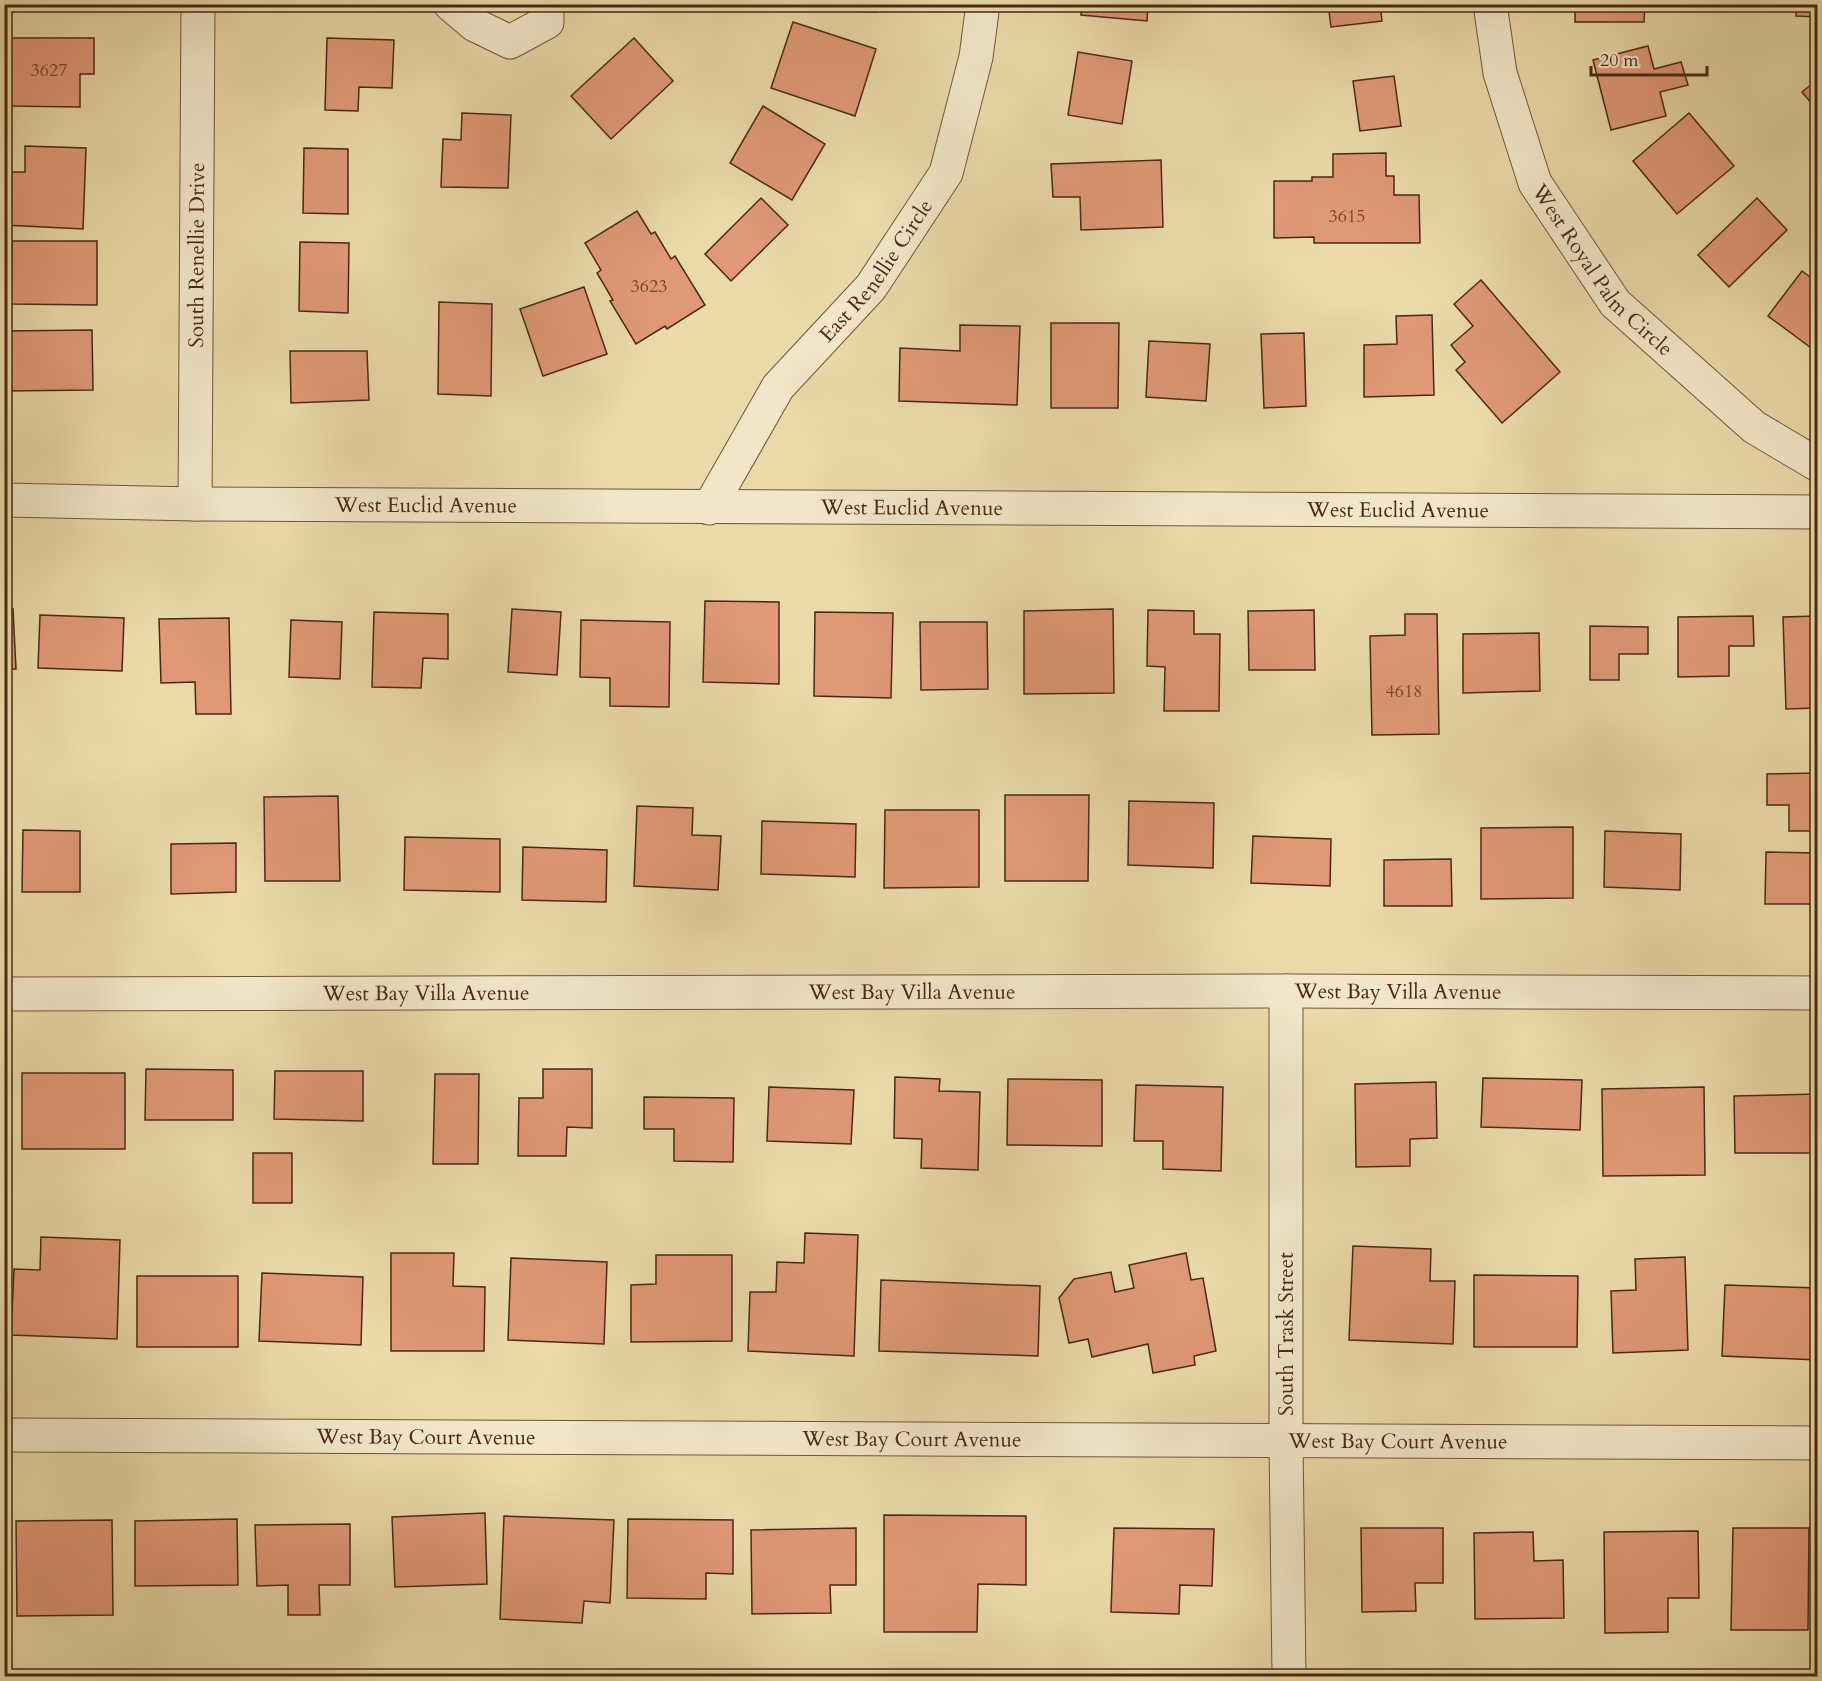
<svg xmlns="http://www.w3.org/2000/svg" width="1822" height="1681" viewBox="0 0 1822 1681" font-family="Cardo,serif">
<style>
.building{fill:#e09877;stroke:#4a2915;stroke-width:1.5}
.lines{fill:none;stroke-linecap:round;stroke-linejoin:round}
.minor-casing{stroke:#72553a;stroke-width:35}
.minor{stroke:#f1e6c7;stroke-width:33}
.labels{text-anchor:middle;stroke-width:6;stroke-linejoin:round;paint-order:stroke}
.number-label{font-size:18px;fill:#70452e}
.street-label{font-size:21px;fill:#4a2915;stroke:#f1e6c7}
</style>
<rect width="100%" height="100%" fill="#ead9a9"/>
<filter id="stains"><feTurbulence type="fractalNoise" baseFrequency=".00333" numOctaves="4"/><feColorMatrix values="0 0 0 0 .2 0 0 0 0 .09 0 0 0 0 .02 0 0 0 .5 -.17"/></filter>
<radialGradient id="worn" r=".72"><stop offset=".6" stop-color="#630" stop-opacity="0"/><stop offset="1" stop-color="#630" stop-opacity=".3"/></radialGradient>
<g class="building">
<polygon points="785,4 877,4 877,12 785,9"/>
<polygon points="1082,4 1148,4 1147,21 1081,15"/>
<polygon points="1328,4 1380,4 1382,21 1331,27"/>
<polygon points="1575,4 1645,4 1644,22 1575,22"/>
<polygon points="1796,4 1818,4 1818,17 1796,16"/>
<polygon points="793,22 876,49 855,116 771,88"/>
<polygon points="6,38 94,38 94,74 80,74 80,107 6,106 4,104"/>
<polygon points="327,38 394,40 392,88 359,87 358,111 325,110"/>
<polygon points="634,38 673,81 611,139 571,96"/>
<polygon points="1648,46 1654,69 1681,62 1688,85 1660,92 1666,116 1611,130 1593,60"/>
<polygon points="1078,52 1132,61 1122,124 1068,115"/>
<polygon points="1394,76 1401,126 1360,131 1353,81"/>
<polygon points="1818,79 1818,111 1802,92"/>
<polygon points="763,106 825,144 792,200 730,163"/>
<polygon points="462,113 511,115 508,188 441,187 443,139 461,140"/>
<polygon points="1689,113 1734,166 1677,214 1633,161"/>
<polygon points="25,146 86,148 83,229 4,225 4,172 25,172"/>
<polygon points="304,148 348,149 348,214 303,213"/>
<polygon points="1386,153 1386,176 1394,176 1394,195 1419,195 1420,243 1314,243 1314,237 1274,238 1274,181 1312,181 1312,177 1333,177 1333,154"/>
<polygon points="1161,160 1163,227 1081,230 1080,197 1053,197 1051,164"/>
<polygon points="761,198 788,225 731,281 705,254"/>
<polygon points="1757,198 1787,230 1729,287 1698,255"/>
<polygon points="637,211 651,234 655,232 671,259 675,256 705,305 667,329 665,326 636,344 610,301 613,300 597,273 601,270 585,243"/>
<polygon points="12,241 97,241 97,305 11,304"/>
<polygon points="300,242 349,243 348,313 299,311"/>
<polygon points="1802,271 1818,283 1818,353 1768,316"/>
<polygon points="1481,280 1560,372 1502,423 1456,370 1465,362 1451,345 1473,326 1454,304"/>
<polygon points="584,287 607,354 543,376 520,309"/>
<polygon points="439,302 492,304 491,396 438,394"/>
<polygon points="1432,315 1434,395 1364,397 1364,345 1397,344 1396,316"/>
<polygon points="1051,323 1119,323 1118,408 1051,408"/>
<polygon points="960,325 1020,326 1017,405 899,401 900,348 960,351"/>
<polygon points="92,330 93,390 4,391 4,331"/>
<polygon points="1304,333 1306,406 1264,408 1261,334"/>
<polygon points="1149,341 1210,344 1206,401 1146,397"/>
<polygon points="290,351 367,351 369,400 291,403"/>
<polygon points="705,601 779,602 779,684 703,682"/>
<polygon points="13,609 16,669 4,669 4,610"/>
<polygon points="512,609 561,612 557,675 508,672"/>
<polygon points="1113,609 1114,693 1024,694 1024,611"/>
<polygon points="1148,610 1194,611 1194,634 1220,634 1219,711 1164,711 1165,667 1147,666"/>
<polygon points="1314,610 1315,670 1249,670 1248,611"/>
<polygon points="374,612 448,614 448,659 423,658 421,688 372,687"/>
<polygon points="815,612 893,613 891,698 814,696"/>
<polygon points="1405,614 1437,614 1439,734 1372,735 1370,636 1405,635"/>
<polygon points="40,615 124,618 122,671 38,668"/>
<polygon points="1753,616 1754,646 1729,646 1729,676 1678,677 1678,617"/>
<polygon points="1818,616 1818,708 1786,709 1783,617"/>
<polygon points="229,618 231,714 196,714 195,682 161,683 159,619"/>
<polygon points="291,620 342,622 340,679 289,677"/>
<polygon points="581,620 670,622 669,707 610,706 610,678 580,677"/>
<polygon points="920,622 987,622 988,689 921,690"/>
<polygon points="1590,626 1648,627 1648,654 1619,654 1619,680 1590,680"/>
<polygon points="1539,633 1540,691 1463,693 1463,634"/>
<polygon points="1818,773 1818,831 1789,831 1789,805 1767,805 1767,774"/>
<polygon points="1005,795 1089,795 1088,881 1005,881"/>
<polygon points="338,796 340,881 265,881 264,797"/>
<polygon points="1129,801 1214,803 1213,868 1128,865"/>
<polygon points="637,806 693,808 692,835 721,836 718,890 634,886"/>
<polygon points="885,810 979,810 979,887 884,888"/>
<polygon points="762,821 856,824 855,877 761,874"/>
<polygon points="1573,827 1573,898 1481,899 1481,828"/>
<polygon points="23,830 80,831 80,892 22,892"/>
<polygon points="1605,831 1681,834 1680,890 1604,887"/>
<polygon points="1253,836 1331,839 1330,886 1251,883"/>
<polygon points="405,837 500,839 500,892 404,890"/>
<polygon points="236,843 236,892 171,894 171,844"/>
<polygon points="523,847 607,850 606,902 522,900"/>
<polygon points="1766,852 1818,853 1818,904 1765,904"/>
<polygon points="1451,859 1452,906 1384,906 1384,860"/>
<polygon points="146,1069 233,1070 233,1120 145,1120"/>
<polygon points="543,1069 592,1069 592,1128 567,1127 566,1156 518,1156 519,1098 543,1098"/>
<polygon points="275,1071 363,1071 363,1121 274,1119"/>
<rect x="22" y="1073" width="103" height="76"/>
<polygon points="435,1074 479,1074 478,1164 433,1164"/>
<polygon points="895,1077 940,1079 939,1091 980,1092 978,1170 921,1168 922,1139 894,1138"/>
<polygon points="1483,1078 1582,1080 1580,1130 1481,1127"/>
<polygon points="1008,1079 1102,1080 1102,1146 1007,1145"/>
<polygon points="1436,1082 1437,1138 1410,1139 1410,1166 1356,1167 1355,1084"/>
<polygon points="1136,1085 1223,1087 1221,1171 1163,1169 1163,1141 1134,1141"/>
<polygon points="769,1087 854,1090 851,1144 767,1141"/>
<polygon points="1704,1087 1705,1175 1603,1176 1602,1089"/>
<polygon points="1817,1094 1818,1153 1735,1153 1734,1096"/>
<polygon points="644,1097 734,1098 733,1162 674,1161 674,1129 644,1129"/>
<rect x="253" y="1153" width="39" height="50"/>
<polygon points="805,1233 858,1235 854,1356 748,1351 750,1292 776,1292 777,1262 804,1263"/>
<polygon points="41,1237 120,1240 117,1339 11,1335 14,1269 40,1270"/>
<polygon points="1353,1246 1431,1249 1430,1281 1455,1281 1453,1344 1349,1340"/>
<polygon points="391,1253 454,1253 453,1286 485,1287 484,1351 391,1351"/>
<polygon points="1186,1253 1191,1280 1203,1278 1216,1351 1194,1356 1195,1365 1153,1373 1148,1344 1092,1357 1088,1339 1069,1343 1059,1298 1074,1279 1111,1272 1115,1292 1134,1288 1129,1265"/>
<polygon points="656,1255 732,1255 732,1341 631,1342 631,1285 656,1284"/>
<polygon points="1685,1257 1688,1350 1613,1353 1611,1291 1636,1290 1635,1259"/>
<polygon points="511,1258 607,1262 604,1344 508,1340"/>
<polygon points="262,1273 363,1277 361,1345 259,1341"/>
<polygon points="1474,1275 1578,1276 1577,1347 1474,1347"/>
<rect x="137" y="1276" width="101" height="71"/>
<polygon points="881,1280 1040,1286 1038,1356 879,1351"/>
<polygon points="1725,1285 1818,1288 1818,1360 1722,1356"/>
<polygon points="485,1513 487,1584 395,1587 392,1517"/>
<polygon points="884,1515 1026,1516 1026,1585 978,1584 977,1632 884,1632"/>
<polygon points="504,1516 614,1520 610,1603 584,1601 582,1623 500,1619"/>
<polygon points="237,1519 238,1585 135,1586 135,1521"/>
<polygon points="628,1519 733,1520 733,1574 706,1573 706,1599 627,1598"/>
<polygon points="112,1520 113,1615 17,1616 16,1521"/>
<polygon points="350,1524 350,1585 319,1585 320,1615 288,1615 288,1585 257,1586 255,1525"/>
<polygon points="856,1528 856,1585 830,1585 831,1613 752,1614 751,1530"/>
<polygon points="1114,1528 1214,1529 1212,1586 1180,1585 1179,1614 1111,1612"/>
<polygon points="1361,1528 1443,1528 1443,1583 1415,1583 1416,1611 1362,1612"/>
<polygon points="1733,1528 1809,1528 1808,1630 1731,1630"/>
<polygon points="1698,1531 1699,1598 1668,1598 1668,1632 1605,1633 1604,1532"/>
<polygon points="1533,1532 1534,1561 1563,1560 1564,1618 1475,1619 1474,1533"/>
</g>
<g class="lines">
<defs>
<g id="minor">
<polyline points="450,4 475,25 510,42 547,22 547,4"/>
<path id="s1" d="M1490,4l10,69 35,110 80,120 139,124 64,38"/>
<path id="s2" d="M4,500l191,4 1623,8"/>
<path id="s3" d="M195,504l3,-500"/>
<path id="s4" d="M709,508l69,-121 93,-100 75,-114 30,-116 7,-53"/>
<polyline points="1286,991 1286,1440 1289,1676"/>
<path id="s5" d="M4,994l1282,-3 532,2"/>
<path id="s6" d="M4,1435l1814,8"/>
</g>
</defs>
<use href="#minor" class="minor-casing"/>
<use href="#minor" class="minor"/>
</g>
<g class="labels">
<g class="number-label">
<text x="49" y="76">3627</text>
<text x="1347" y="222">3615</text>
<text x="649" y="292">3623</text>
<text x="1404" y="697">4618</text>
</g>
<g class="street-label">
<text dy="7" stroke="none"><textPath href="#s3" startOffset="249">South Renellie Drive</textPath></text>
<text dy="7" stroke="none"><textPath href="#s1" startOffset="296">West Royal Palm Circle</textPath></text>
<text dy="7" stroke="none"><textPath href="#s4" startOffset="292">East Renellie Circle</textPath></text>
<text dy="7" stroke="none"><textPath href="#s2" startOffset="422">West Euclid Avenue</textPath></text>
<text dy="7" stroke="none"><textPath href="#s2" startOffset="908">West Euclid Avenue</textPath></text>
<text dy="7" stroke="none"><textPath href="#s2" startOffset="1394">West Euclid Avenue</textPath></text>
<text dy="7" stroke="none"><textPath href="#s5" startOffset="1394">West Bay Villa Avenue</textPath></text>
<text dy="7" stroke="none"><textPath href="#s5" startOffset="908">West Bay Villa Avenue</textPath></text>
<text dy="7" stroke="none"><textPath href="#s5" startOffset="422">West Bay Villa Avenue</textPath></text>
<text transform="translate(1286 1334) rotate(-90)" y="7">South Trask Street</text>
<text dy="7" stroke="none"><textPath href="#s6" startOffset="422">West Bay Court Avenue</textPath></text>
<text dy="7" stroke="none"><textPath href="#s6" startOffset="908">West Bay Court Avenue</textPath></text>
<text dy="7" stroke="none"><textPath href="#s6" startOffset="1394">West Bay Court Avenue</textPath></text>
</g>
</g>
<rect width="1822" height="1681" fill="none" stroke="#ead9a9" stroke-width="24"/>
<rect x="6" y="6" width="1810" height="1669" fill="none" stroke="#4a2915" stroke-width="3"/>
<rect x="12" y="12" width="1798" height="1657" fill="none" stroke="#4a2915" stroke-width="1.5"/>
<path d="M1591 66v9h116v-9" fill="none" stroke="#4a2915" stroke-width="3"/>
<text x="1600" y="66" font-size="18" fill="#4a2915" stroke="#f1e6c7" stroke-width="4.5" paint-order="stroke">20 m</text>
<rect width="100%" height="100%" filter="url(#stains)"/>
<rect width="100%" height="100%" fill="url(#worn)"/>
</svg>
